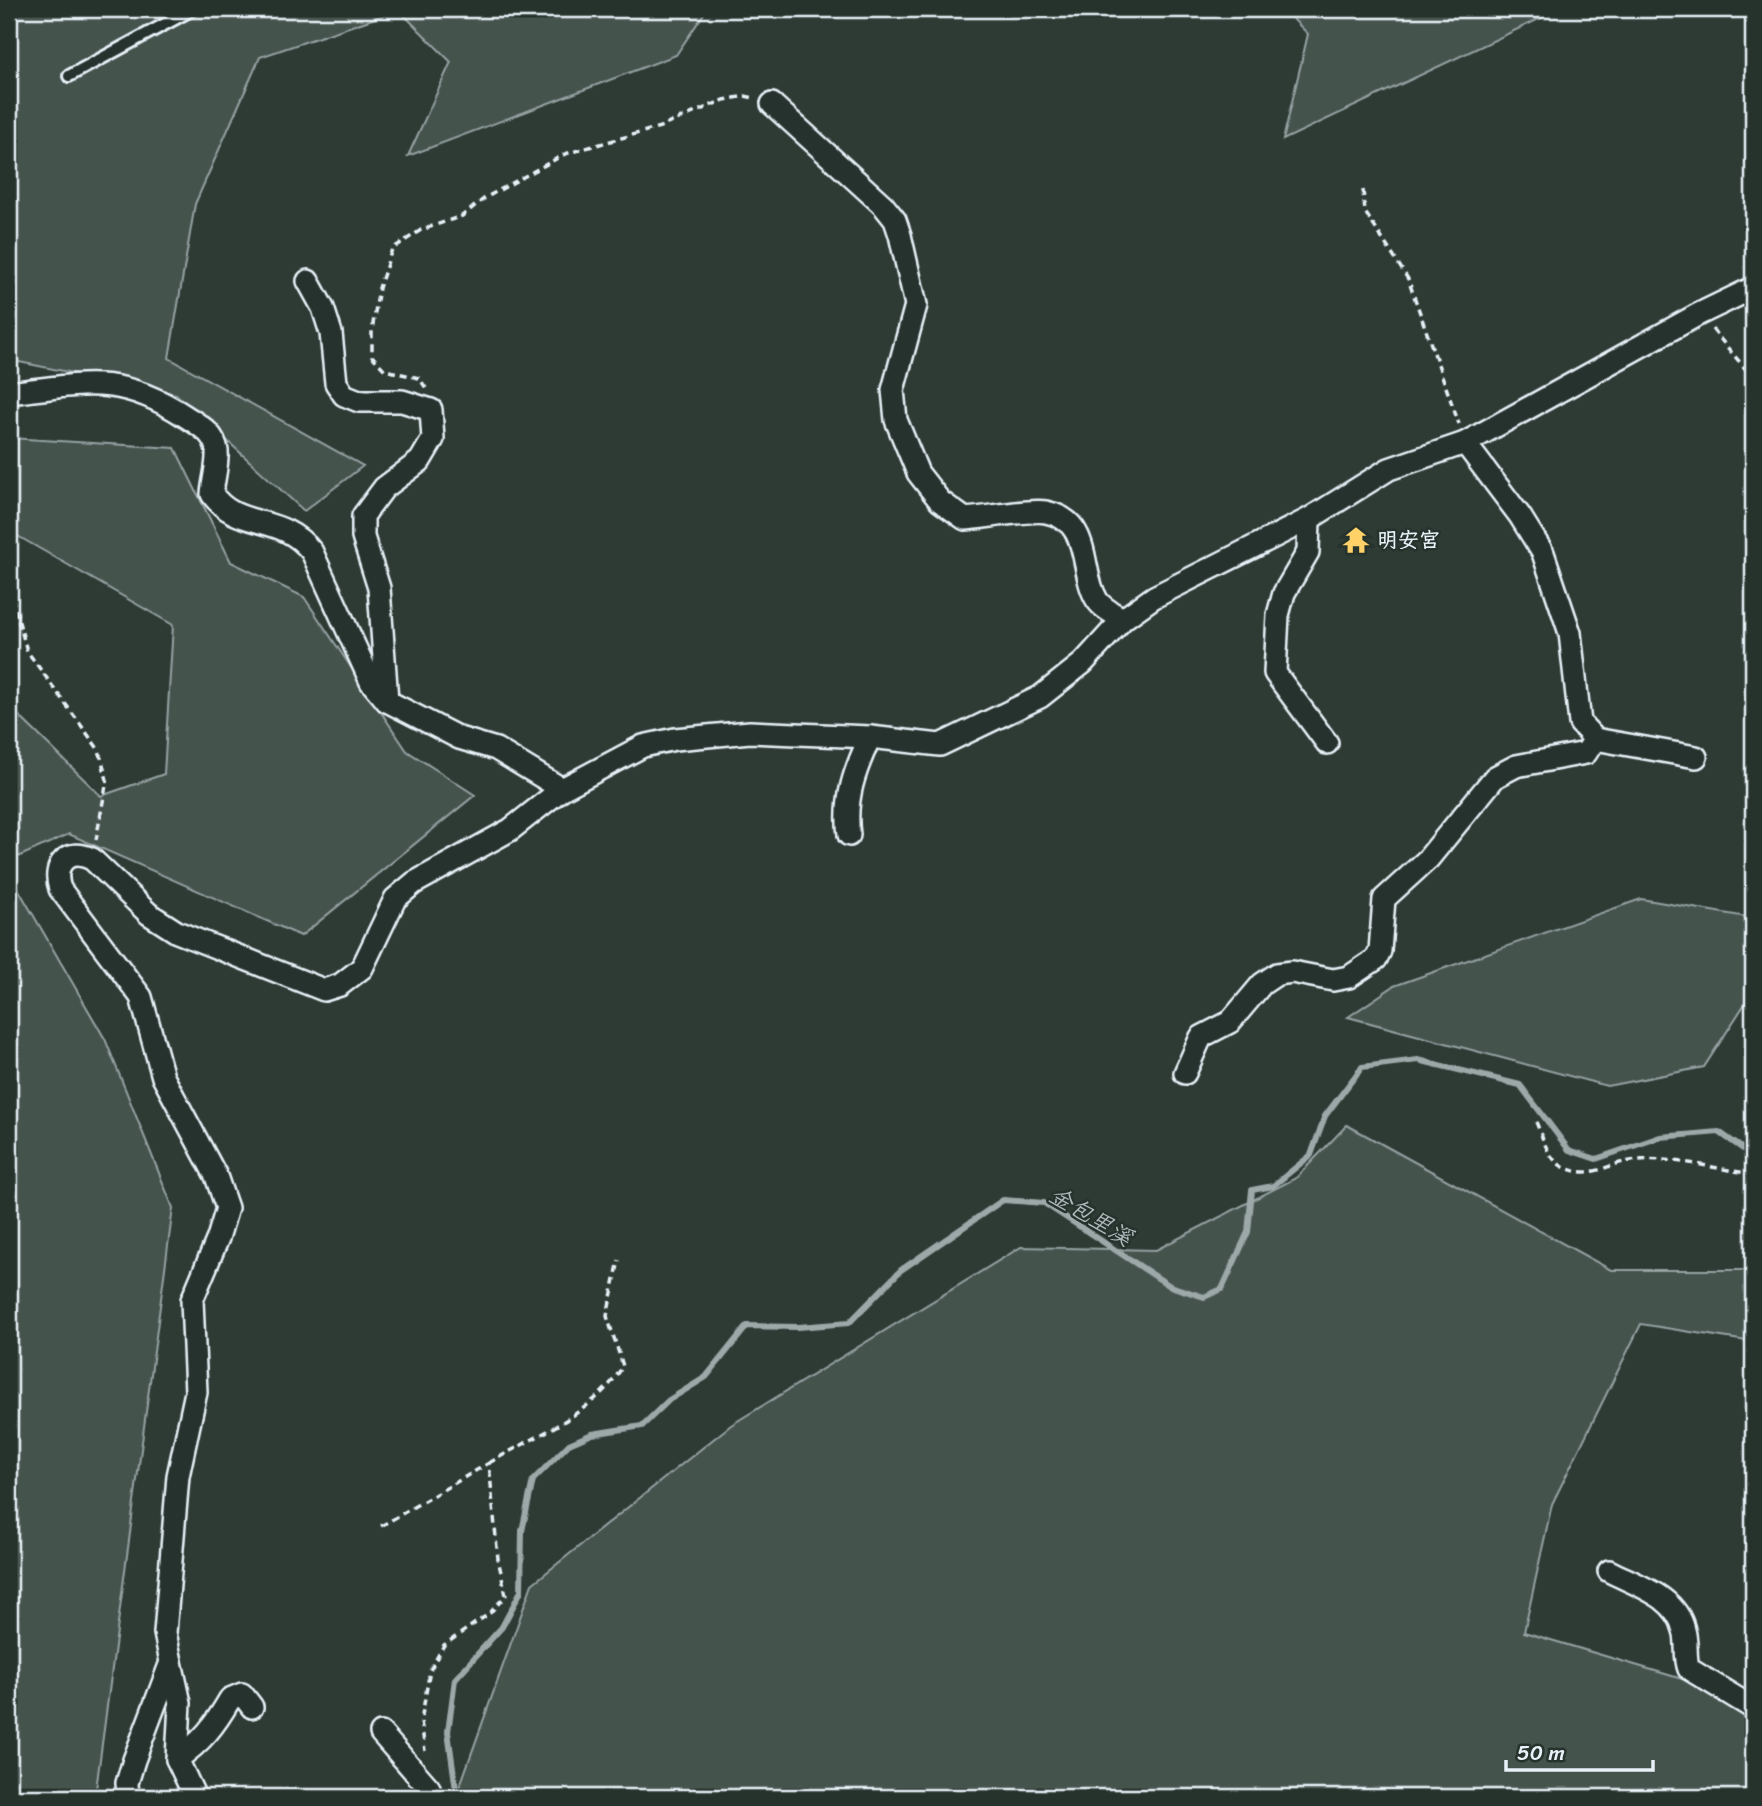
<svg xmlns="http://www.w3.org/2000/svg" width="1762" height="1806" viewBox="0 0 1762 1806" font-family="Sriracha,'LXGW WenKai TC',sans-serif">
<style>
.green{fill:#45524e;stroke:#96a2a3;stroke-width:2}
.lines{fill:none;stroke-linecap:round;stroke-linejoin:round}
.stream{stroke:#9da8a9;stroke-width:6}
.service-casing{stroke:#e8f1f8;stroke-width:16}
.minor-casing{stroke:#e8f1f8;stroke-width:26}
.path{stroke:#e8f1f8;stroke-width:3.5;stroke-dasharray:7 5;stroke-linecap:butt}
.service{stroke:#26332d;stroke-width:10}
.minor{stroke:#26332d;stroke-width:21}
.labels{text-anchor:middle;stroke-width:5;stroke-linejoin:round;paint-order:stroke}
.poi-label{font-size:21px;font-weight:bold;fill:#e8f1f8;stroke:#26332d;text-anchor:start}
.water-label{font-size:23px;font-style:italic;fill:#b0babd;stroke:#26332d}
</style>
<rect width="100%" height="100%" fill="#2e3b35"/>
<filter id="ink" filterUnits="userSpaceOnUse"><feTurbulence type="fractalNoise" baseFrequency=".0143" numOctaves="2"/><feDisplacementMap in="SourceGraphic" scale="14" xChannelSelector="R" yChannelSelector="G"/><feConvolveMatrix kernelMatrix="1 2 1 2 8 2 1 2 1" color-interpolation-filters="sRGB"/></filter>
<g filter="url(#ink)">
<g class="green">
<polygon points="9,9 707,9 676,55 408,156 451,62 399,10 260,57 195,204 169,358 363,466 304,511 176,394 9,360"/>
<polygon points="1283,9 1560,9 1283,140 1308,34"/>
<polygon points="9,438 175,448 231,562 304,597 407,751 475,795 301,936 69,834 9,861 9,706 101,796 164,774 173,625 9,531"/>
<polygon points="9,873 105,1039 173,1208 95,1797 9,1797"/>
<polygon points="1641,899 1753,918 1753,996 1748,999 1704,1067 1607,1086 1348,1017 1394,986"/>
<polygon points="1347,1125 1611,1270 1753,1270 1753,1342 1641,1324 1552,1504 1524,1632 1753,1700 1753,1797 456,1797 532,1584 731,1425 1021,1247 1156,1250 1296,1178"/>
</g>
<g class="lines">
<polyline class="stream" points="457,1797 448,1732 455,1679 502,1627 521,1591 522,1531 533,1480 569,1444 592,1434 642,1426 669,1400 706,1377 747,1326 798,1327 849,1323 901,1270 1003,1200 1044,1203 1170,1286 1204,1297 1222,1289 1248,1232 1252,1190 1273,1186 1311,1155 1325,1116 1362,1067 1418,1060 1520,1085 1569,1150 1596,1159 1660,1137 1719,1132 1753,1156"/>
<defs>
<polyline id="service" points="69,76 193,9"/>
<g id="minor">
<path d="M772,104l111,101 12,15 5,15 16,70 -23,85 3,30 22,53 22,28 25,18c17,-1 68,-10 81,-7 47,9 33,59 51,88 5,8 17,14 26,19"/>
<polyline points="308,281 323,308 331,333 336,383 344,395 359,401 402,401 431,410 433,439 420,461 384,488 363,516 363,537 379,588 387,701 459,738 496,749 562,789"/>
<path d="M9,393c75,-9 110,-20 176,23 14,9 30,17 32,35 1,14 -4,30 -5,43 25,37 69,18 100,58l59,130 16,19"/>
<polyline points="1309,519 1308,552 1284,593 1278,615 1275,673 1327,743"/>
<polyline points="1595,739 1696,757"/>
<path d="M849,835c-5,-37 6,-65 21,-98"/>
<polyline points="1185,1073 1201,1037 1230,1022 1262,984 1277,974 1292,972 1333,980 1349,977 1376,959 1380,951 1384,899 1428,859 1495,777 1516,766 1586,753 1595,739 1580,723 1570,633 1543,553 1520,516 1465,443"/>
<path d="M1609,1571c29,15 67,25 75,59 4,13 0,27 5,39l64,39"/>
<polyline points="171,1662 180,1703 177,1759 195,1797"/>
<polyline points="381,1733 429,1788 430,1797"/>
<path d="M177,1759c25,-17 38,-34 53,-60l12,-5 10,13"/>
<path d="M128,1797l-1,-14 7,-23 37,-98 -6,-29 13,-157 18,-84 -4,-92 26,-62 9,-30 -11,-32 -53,-99 -22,-80 -81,-108c-8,-24 7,-42 32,-30l57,55 28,18 147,58 16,-5 22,-17 33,-69 19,-16 96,-53 52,-41 81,-43 32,-7 75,-7 120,5 70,8 100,-48 43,-34 40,-44 31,-22 155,-78 80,-50 76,-26 234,-129 54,-26"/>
</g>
</defs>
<use href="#service" class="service-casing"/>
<use href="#minor" class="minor-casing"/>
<g class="path">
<polyline points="1363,190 1365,212 1408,279 1459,424"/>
<polyline points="1712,329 1753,378"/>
<polyline points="426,388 419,378 385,370 372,356 372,330 379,288 392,249 421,230 462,216 485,198 565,154 660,127 724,100 745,96 754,98"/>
<polyline points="9,586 27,651 99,750 107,780 96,840"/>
<path d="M1536,1122c8,18 12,40 32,47 27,9 38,-5 62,-8 39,-6 85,8 123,13"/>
<path d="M489,1463c46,-27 106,-50 134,-97l-16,-50 12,-56"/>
<polyline points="381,1526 489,1463 498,1559 506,1595 490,1613 444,1645 430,1670 421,1721 425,1751"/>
</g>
<use href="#service" class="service"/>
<use href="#minor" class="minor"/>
</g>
</g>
<defs>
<symbol id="temple-bare" viewBox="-9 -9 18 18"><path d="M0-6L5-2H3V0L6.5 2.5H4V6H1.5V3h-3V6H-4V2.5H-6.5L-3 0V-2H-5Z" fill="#ffd166" stroke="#26332d" stroke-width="2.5" paint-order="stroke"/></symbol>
</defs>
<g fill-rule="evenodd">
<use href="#temple-bare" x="1337" y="521" width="38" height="38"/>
</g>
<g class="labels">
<g class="poi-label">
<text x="1377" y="547">明安宮</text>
</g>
<g class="water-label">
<text transform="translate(1091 1216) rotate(31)" y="8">金包里溪</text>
</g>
</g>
<rect width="1762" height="1806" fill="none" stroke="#26332d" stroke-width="35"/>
<rect x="18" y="18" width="1727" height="1771" fill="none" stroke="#e8f1f8" stroke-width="2.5" filter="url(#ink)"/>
<path d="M1506 1760v10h147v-10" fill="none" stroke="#e8f1f8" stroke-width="3.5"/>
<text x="1517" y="1760" font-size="21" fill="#e8f1f8" stroke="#26332d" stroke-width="5" paint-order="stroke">50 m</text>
</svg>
